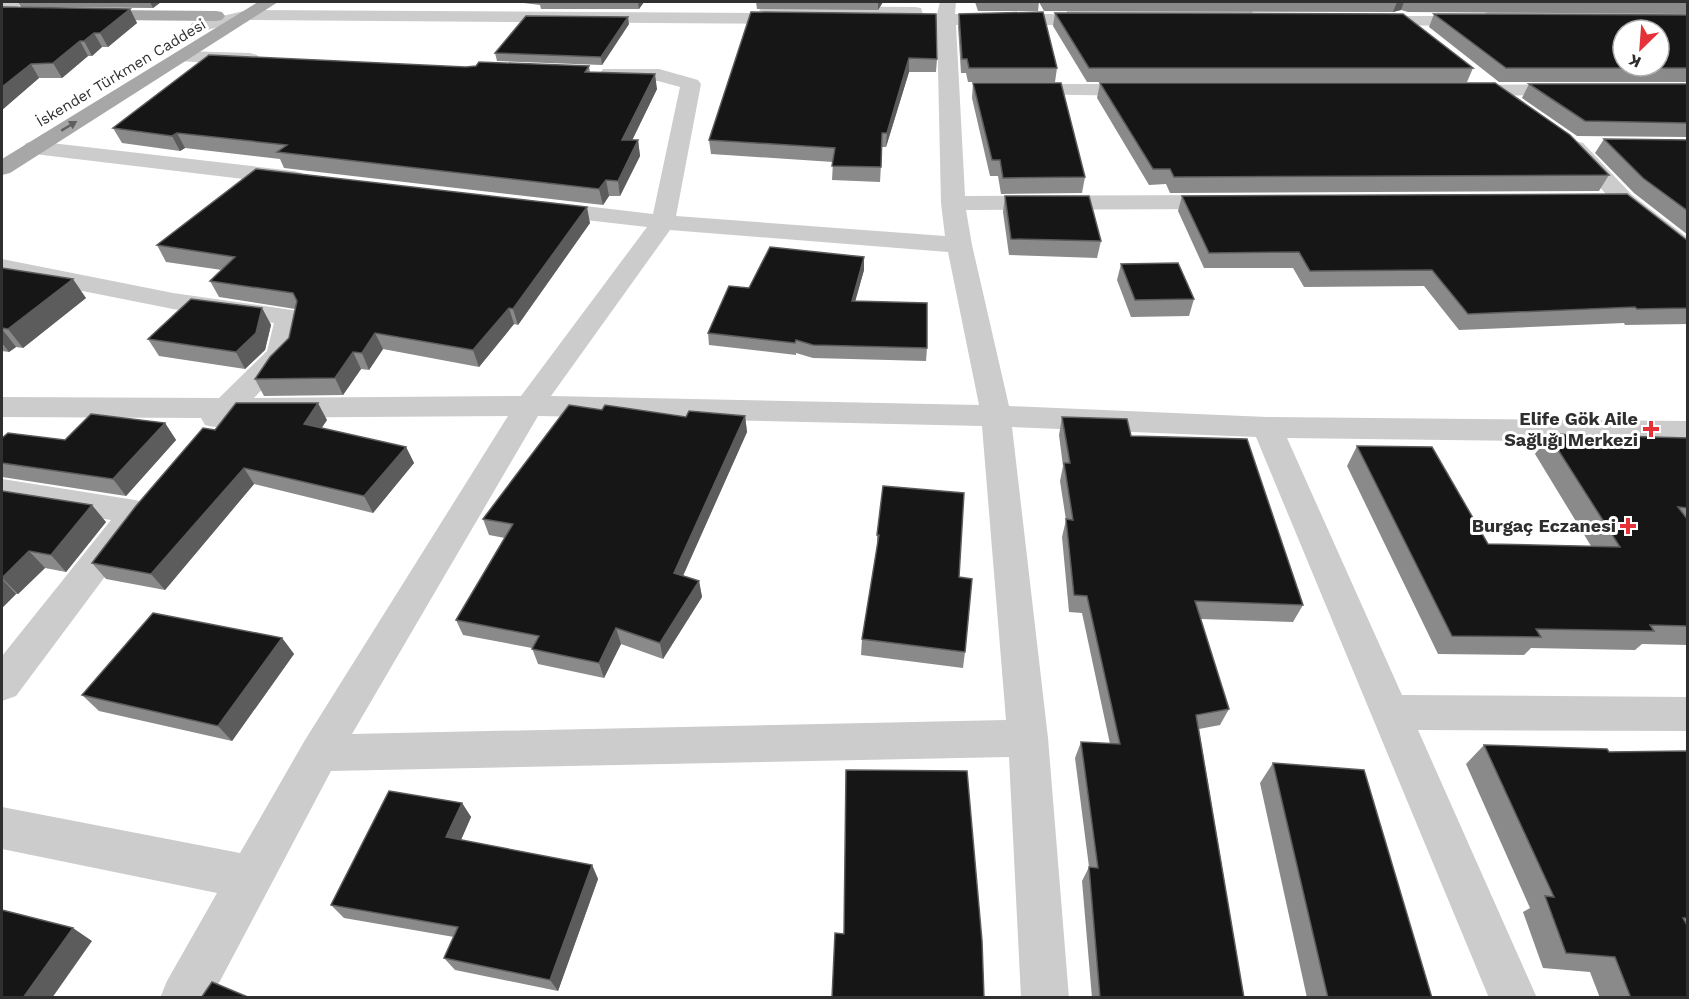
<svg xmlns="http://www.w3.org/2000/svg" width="1689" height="999" viewBox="0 0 1689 999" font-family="'Work Sans',sans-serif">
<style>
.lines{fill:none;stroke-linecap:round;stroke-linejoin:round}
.minor{fill:#ccc;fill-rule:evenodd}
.major{fill:#a7a7a7;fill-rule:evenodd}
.wall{fill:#8a8a8a}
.shaded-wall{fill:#5c5c5c}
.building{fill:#161616;stroke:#5c5c5c;stroke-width:1.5;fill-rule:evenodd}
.oneway{fill:#5f5f5f}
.poi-dot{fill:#e53239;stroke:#fff;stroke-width:2}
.labels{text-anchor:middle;stroke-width:6;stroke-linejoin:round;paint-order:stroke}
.far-street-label{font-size:15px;fill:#2f2f2f;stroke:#fff}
.poi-label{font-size:18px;font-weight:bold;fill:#2f2f2f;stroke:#fff;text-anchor:end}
</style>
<rect width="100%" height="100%" fill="#fff"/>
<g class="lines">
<g class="minor">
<polygon points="2,2 22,2 19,6 2,13"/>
<path d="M940,2h16l-1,12h111l2,-5 6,-1 171,1 6,1 3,4 -3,4 -6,1h-139l-2,5 -6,1h-142l9,171 261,-1 8,2 4,5 -4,5 -8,2 -260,1 6,35 37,161 258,11 421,4v22l-401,-5 115,257 286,2v34l-270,-1 119,268h-48l-233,-561 -244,-10 36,311 21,260h-48l-12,-241 -678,14 -120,227h-51l7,-17 50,-88 -215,-44v-42l238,46 65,-113 203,-324 -274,2c-9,9 -16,11 -29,7l-4,-7 -199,-1v-20l217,1 48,-47 7,-28 -101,-14 -171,-34v-16l171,34 126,18 4,6 -8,37 -41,44 267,-2 126,-169 -105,-12 -8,-2 -4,-5 4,-5 8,-2 111,13 27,-127 -22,-6 -48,-2 -7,-2 -3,-4 3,-4h56l39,11 3,4 -25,132 269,20 -4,-33 -4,-178 -45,-1 -6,-1 -2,-6h-85l2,2 -3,4 -6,1 -544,-4 -50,12 -6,-1 -3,-4 3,-4 56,-13 513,3 -2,-2 3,-4 6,-1 147,1 6,1 2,6h14zM670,230l278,22 31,153 -428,-9zM538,416l444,10 24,294 -654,14z"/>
<polygon points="1494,9 1688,9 1688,19 1488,18 1485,14 1488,10"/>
<polygon points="1366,16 1476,16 1482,17 1485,21 1482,25 1476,26 1360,25 1357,21 1360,17"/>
<polygon points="184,51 250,53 257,55 260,59 257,63 250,65 177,61 174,57 177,53"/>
<polygon points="1017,84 1143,84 1150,86 1153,90 1150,94 1143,96 1010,94 1007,90 1010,86"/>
<polygon points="1572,84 1579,86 1582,90 1579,94 1461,97 1454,95 1451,91 1454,87 1461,85"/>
<polygon points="34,141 294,171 302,173 305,178 302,183 294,185 26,153 23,148 26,143"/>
<polygon points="1575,141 1583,143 1632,195 1688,238 1688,258 1679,256 1616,205 1564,148 1567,143"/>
<polygon points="2,479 135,500 147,503 152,512 147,521 135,524 138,530 133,539 16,696 2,701 2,656 111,520 2,503"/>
</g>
<g class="major">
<polygon points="258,2 278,2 10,173 2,175 2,159"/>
<polygon points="2,9 216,11 222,12 225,16 222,20 216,21 2,19"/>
</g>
</g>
<g class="wall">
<polygon points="18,2 161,2 153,8 21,7"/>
<polygon points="515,2 644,2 639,9 541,9 540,5"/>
<polygon points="756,2 883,2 878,10 757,9"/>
<polygon points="975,2 1688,2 1688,14 1408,12 1401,10 1393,12 1044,11 1039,2 1038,11 978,11"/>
<polygon points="2,7 130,9 137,23 108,47 102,47 92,56 88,56 62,78 39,78 2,110"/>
<polygon points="751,12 937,59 936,72 909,72 886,147 882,147 880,182 832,180 833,162 711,154 709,140"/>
<polygon points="1055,13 1473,68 1467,82 1087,82 1053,26"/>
<polygon points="959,14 1057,68 1055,82 968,82 966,73 961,73 958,27"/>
<polygon points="1434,14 1688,15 1688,82 1499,82 1429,27"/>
<polygon points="629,24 602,65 497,61 495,53"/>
<polygon points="589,66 590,72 657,89 632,140 638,140 640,156 620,196 609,196 603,205 284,168 280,159 185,148 180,151 122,143 113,128 466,67"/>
<polygon points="973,83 1085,177 1082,193 1001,194 998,176 990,176 972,98"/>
<polygon points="1100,83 1609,175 1599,191 1170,193 1166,184 1149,185 1097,98"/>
<polygon points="1529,84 1688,84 1688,137 1577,136 1522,98"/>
<polygon points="1604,139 1688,140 1688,235 1634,193 1595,153"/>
<polygon points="1005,196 1101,241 1097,258 1009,255 1003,212"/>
<polygon points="1182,196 1688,241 1688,324 1625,325 1624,323 1459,330 1424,286 1304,287 1293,268 1204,268 1178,211"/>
<polygon points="590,223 518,325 514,324 479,367 383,349 369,370 361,369 343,395 264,396 255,379 289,338 295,309 219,297 210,281 222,270 166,262 157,245"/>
<polygon points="1121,264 1194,299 1189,316 1131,317 1117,280"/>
<polygon points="2,268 86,298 23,348 16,347 9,352 2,351"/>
<polygon points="864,270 855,301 927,348 926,361 813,358 796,353 796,355 709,345 708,333 749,288"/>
<polygon points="262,308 271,325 265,350 245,369 159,356 148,339"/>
<polygon points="602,410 686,417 745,416 747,432 683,576 699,581 702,597 663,659 621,644 604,678 538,664 532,648 463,635 456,620 505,538 489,535 483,519"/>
<polygon points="1062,417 1131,436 1303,605 1293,622 1200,619 1229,709 1220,725 1199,729 1244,998 1092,998 1082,881 1089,867 1075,758 1081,742 1110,744 1082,613 1069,612 1062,537 1066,520 1060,481 1063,466 1059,435"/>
<polygon points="327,420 321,428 406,447 414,463 373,513 254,484 165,590 106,579 92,563 215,430"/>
<polygon points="165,423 176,440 126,496 2,477 2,438 65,440"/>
<polygon points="1548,434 1688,438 1688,645 1642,644 1635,650 1531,648 1524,655 1438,654 1347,466 1357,446 1488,544 1591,546 1535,454"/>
<polygon points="883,486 959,577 965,652 963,668 861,655 862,639 877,549 877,535"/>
<polygon points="2,491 106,522 66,572 45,568 18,594 16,594 2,608"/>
<polygon points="282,638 294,654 232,741 99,711 82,695"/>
<polygon points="1484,745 1609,752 1688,751 1688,998 1600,998 1590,972 1543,968 1523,912 1530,908 1466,764"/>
<polygon points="1273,763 1432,998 1307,998 1260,783"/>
<polygon points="462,803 471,817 461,840 592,865 598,879 558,991 455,970 444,958 454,937 344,918 331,905"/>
</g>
<g class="shaded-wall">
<polygon points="150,2 161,2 153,8"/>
<polygon points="638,2 644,2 639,9"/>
<polygon points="878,2 883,2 878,10"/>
<polygon points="1397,2 1404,2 1401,10 1393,12"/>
<polygon points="130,9 137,23 108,47 100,33"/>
<polygon points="628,17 629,24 602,65 601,57"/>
<polygon points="94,33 102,47 92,56 84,41"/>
<polygon points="80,41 88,56 62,78 53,63"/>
<polygon points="909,58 909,72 886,147 887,133"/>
<polygon points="31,64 39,78 2,110 2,87"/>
<polygon points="655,74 657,89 625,155 622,140"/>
<polygon points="177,133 185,148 180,151 172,136"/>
<polygon points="638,140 640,156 620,196 618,181"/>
<polygon points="606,180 609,196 603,205 599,189"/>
<polygon points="587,207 590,223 518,325 513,309"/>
<polygon points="864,257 864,270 852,313 852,301"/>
<polygon points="73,279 86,298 23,348 8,329"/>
<polygon points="262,308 271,325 265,350 245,369 236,352"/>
<polygon points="509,308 514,324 479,367 473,350"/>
<polygon points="2,329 16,347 9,352 2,343"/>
<polygon points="375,333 383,349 369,370 362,353"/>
<polygon points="353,352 361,369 343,395 335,378"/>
<polygon points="318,403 327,420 313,441 304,424"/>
<polygon points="745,416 747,432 677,589 674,573"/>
<polygon points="165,423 176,440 126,496 113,479"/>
<polygon points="406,447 414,463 373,513 364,496"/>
<polygon points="244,468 254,484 165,590 151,574"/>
<polygon points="92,505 106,522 66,572 51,555"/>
<polygon points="29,551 45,568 18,594 2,578"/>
<polygon points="2,579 16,594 2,608"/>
<polygon points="699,581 702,597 663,659 660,643"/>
<polygon points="616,628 621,644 604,678 599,663"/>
<polygon points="282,638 294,654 232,741 218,726"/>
<polygon points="462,803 471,817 456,851 446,837"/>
<polygon points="592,865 598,879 558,991 550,980"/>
<polygon points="73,928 92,941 52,998 23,998"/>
</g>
<g class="building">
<polygon points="2,7 130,9 100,33 94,33 84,41 80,41 53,63 31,64 2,87"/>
<polygon points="751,12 936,14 937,59 909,58 887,133 882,133 881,167 832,166 835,148 709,140"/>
<polygon points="1043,12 1057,68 969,68 967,59 962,59 959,14"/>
<polygon points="1055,13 1403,14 1473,68 1089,68"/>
<path d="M1434,14l254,1v53h-182zM1623,30h36v36h-36z"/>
<polygon points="526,16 628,17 601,57 495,53"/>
<polygon points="209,55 466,67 476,66 479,62 589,66 585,72 655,74 622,140 638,140 618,181 606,180 599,189 277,152 287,145 177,133 172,136 113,128"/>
<polygon points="973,83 1061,83 1085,177 1003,178 1000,160 992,160"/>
<polygon points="1100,83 1495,83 1570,135 1609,175 1174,177 1170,169 1153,169"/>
<polygon points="1529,84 1688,84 1688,123 1585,121"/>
<polygon points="1604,139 1688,140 1688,211 1643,178"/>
<polygon points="256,169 587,207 513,309 509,308 473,350 375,333 362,353 353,352 335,378 255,379 270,357 289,338 297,301 293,293 210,281 235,257 157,245"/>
<polygon points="1627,194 1688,241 1688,308 1637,309 1635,307 1468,314 1432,270 1310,271 1299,252 1209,253 1182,196"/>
<polygon points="1005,196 1089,196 1101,241 1011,239"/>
<polygon points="770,247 864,257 852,301 927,303 927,348 813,345 796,340 795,343 708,333 729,286 749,288"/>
<polygon points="1178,263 1194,299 1135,300 1121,264"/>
<polygon points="2,268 73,279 8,329 2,328"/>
<polygon points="191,299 262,308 256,333 236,352 148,339"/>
<polygon points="236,403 318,403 304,424 406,447 364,496 244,468 151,574 92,563 136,506 203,428 215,430"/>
<polygon points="569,405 602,410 605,405 686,417 689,411 745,416 674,573 699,581 660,643 616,628 599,663 532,649 539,636 456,620 513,524 483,519"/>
<polygon points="91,414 165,423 113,479 2,463 2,438 8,433 65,440"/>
<polygon points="1062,417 1127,419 1131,436 1247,439 1303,605 1195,601 1229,709 1196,715 1244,998 1100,997 1089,867 1098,868 1081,742 1120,744 1087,596 1074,595 1066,519 1073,520 1064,463 1070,463"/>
<polygon points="1548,434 1688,438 1688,508 1678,507 1688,520 1688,626 1650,625 1654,631 1536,629 1541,637 1452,636 1357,446 1432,447 1488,544 1620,547"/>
<polygon points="883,486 964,493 959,577 972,579 965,652 862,639 879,535 877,535"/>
<polygon points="2,491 92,505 51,555 29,551 2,578"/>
<polygon points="153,613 282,638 218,726 82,695"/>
<polygon points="1484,745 1607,749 1609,752 1688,751 1688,918 1683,918 1688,927 1688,998 1631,998 1615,957 1566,953 1545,896 1554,897"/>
<polygon points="1273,763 1364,770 1432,998 1328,998"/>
<polygon points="846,770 967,771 982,941 984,998 832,998 835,933 844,934"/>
<polygon points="389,791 462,803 446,837 592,865 550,980 444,958 458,927 331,905"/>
<polygon points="2,910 73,928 23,998 2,998"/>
<polygon points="212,982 250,998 201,998"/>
</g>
<defs><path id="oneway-solid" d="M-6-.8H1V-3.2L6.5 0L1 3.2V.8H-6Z" transform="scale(1.5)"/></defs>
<use class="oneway" href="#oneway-solid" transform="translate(69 126) rotate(-31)"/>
<g class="poi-dot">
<path d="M1648 420h6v6h6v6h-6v6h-6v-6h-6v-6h6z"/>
<path d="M1625 517h6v6h6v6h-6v6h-6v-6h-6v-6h6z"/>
</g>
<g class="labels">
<g class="far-street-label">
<text transform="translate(121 73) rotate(-31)" y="5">İskender Türkmen Caddesi</text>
</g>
<g class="poi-label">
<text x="1638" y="425">Elife Gök Aile<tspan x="1638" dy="21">Sağlığı Merkezi</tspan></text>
<text x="1616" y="532">Burgaç Eczanesi</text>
</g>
</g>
<rect width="1689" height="999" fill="none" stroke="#2f2f2f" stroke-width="6"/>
<g transform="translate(1641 48) rotate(205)"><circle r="28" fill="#ffffff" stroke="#acacac" stroke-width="1.5"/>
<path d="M0-4.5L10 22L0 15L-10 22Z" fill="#e53239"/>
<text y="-9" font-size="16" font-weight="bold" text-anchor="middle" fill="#2f2f2f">K</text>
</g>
</svg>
